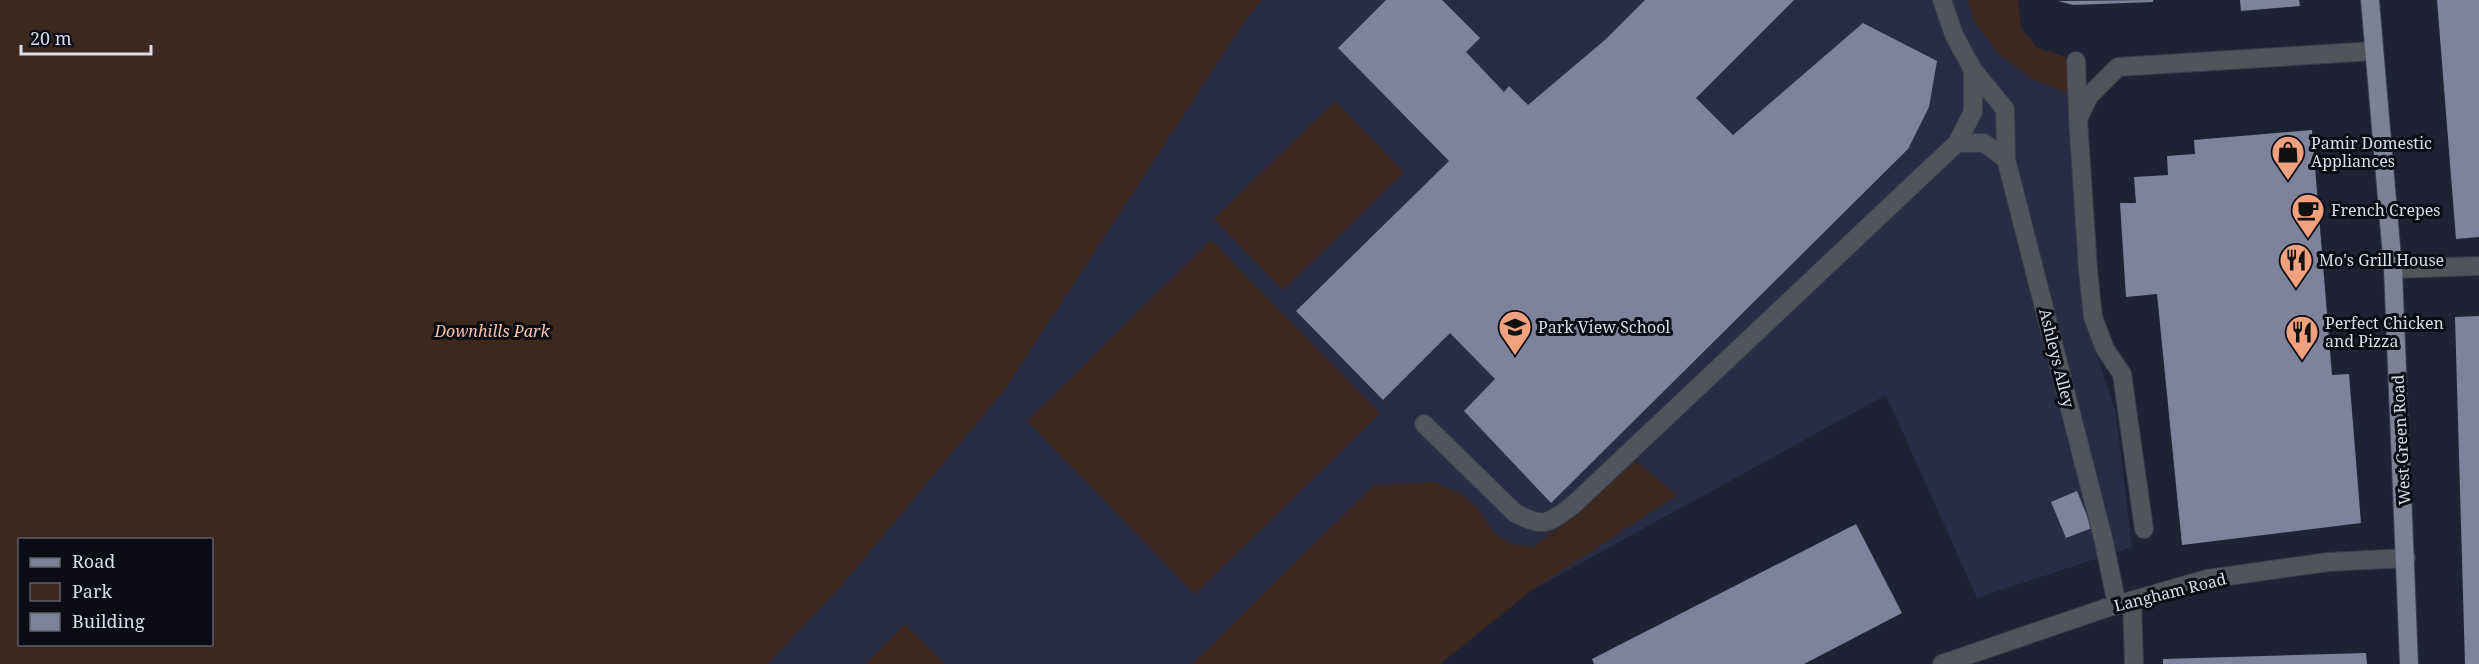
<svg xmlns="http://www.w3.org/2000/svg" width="2479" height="664" viewBox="0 0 2479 664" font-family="'Noto Serif',serif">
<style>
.built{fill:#282c44}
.green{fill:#3d281f;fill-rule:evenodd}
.building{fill:#7e839b}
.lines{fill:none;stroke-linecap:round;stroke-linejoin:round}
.minor-casing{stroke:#393c4e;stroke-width:20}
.major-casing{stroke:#393c4e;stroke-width:20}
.minor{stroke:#51535d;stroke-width:18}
.major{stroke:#7d8196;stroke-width:18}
.labels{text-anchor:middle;stroke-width:6;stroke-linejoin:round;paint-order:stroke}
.poi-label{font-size:16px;fill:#daddea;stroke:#0b0c15;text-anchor:start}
.park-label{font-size:16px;font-style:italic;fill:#fcc4ac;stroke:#0b0c15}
.street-label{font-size:16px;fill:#daddea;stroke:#0b0c15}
</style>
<rect width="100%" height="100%" fill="#1f2235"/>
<polygon class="built" points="1194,0 2018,0 2021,28 2037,48 2066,57 2085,318 2116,413 2132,547 1977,598 1886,395 1532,590 1440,664 690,664"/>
<g class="green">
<path d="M0,0h1262l-16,19 -241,370 -163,196 -75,79h-767zM20,540h192v104h-192z"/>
<polygon points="1968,0 2018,0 2021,28 2037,48 2066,57 2069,94 2030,78 1998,53 1976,24"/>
<polygon points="1335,101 1404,172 1283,290 1214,219"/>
<polygon points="1211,240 1380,413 1195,594 1027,421"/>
<polygon points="1636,461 1677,495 1532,590 1440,664 1192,664 1374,485 1433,482 1463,495 1478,509 1496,535 1512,544 1534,547"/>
<polygon points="905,624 945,664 865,664"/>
</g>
<g class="building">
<polygon points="1386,0 1442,0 1480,38 1466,52 1504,92 1509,86 1528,105 1606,39 1645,0 1794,0 1696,98 1733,135 1863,23 1937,61 1929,107 1908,149 1551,503 1464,411 1495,379 1450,333 1383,400 1296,311 1449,161 1338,48"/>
<polygon points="2153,0 2153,2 2073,5 2058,1"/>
<polygon points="2240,0 2299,0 2300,6 2241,11"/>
<polygon points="2437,0 2479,0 2479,237 2456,239"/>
<polygon points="2312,130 2332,375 2349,374 2361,523 2182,545 2157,294 2126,297 2120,203 2136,203 2134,177 2168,175 2167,156 2195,154 2194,140"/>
<polygon points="2479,316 2479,664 2465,664 2455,317"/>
<polygon points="2077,491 2092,528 2066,538 2051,502"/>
<polygon points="1856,524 1902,613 1804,664 1594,664 1592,659"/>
<polygon points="2366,653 2367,664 2163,664 2163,659"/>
</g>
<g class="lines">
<defs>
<g id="minor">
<polyline points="1942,0 1954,35 1973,70 2005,109 2006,159 2104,542 2117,605"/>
<polyline points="2076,61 2078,114"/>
<polyline points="1957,143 1984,143 2006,159"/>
<polyline points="2393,269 2479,266"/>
<path d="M1424,424l91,89c28,15 33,11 57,-7l385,-363 16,-31v-42"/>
<polyline points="2144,529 2122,374 2105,349 2093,317 2088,270 2078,119 2089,96 2118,67 2374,51"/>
<polyline points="2132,602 2134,664"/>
<polyline points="1942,664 2106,608 2207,579 2328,562 2406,558"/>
</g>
<polyline id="major" points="2370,0 2393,269 2409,664"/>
</defs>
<use href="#minor" class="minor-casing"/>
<use href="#major" class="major-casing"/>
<use href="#minor" class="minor"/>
<use href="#major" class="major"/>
</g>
<defs>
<symbol id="shop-pin" viewBox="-11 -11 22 30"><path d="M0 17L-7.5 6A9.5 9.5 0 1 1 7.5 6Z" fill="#f2a17e" stroke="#0b0c15"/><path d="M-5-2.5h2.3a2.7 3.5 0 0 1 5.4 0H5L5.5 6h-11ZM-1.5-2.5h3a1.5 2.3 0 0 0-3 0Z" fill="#111"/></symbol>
<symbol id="cafe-pin" viewBox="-11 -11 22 30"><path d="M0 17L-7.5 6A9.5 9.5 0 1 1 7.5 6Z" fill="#f2a17e" stroke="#0b0c15"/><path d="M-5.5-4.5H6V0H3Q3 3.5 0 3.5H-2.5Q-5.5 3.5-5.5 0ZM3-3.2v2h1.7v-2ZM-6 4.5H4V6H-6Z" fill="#111"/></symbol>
<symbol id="restaurant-pin" viewBox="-11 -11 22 30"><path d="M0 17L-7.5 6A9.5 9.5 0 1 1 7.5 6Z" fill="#f2a17e" stroke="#0b0c15"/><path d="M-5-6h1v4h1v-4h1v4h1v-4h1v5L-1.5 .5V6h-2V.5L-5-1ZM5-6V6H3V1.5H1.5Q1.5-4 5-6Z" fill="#111"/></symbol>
<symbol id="school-pin" viewBox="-11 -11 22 30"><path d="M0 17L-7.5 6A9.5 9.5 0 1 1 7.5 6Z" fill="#f2a17e" stroke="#0b0c15"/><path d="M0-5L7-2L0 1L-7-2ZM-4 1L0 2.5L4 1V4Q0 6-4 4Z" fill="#111"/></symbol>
</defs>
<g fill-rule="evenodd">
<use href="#shop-pin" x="2269" y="133" width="38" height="52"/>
<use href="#cafe-pin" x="2289" y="191" width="38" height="52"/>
<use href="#restaurant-pin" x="2277" y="241" width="38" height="52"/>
<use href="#school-pin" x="1496" y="308" width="38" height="52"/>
<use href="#restaurant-pin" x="2283" y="313" width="38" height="52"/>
</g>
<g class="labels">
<g class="poi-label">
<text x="2311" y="149">Pamir Domestic<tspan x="2311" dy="18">Appliances</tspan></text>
<text x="2331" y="216">French Crepes</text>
<text x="2319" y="266">Mo's Grill House</text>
<text x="2325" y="329">Perfect Chicken<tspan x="2325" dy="18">and Pizza</tspan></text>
<text x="1538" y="333">Park View School</text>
</g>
<g class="park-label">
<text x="492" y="337">Downhills Park</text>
</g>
<g class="street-label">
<text transform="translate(2057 358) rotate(76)" y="6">Ashleys Alley</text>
<text transform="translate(2401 440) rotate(-93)" y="6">West Green Road</text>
<text transform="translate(2170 592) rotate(-14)" y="6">Langham Road</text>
</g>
</g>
<rect x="18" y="538" width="195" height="108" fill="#0b0c15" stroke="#5e606a" stroke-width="1.5"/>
<rect x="30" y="558" width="30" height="9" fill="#7d8196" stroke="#5e606a" stroke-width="1.5"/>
<text x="72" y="568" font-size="18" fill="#daddea">Road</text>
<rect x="30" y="583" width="30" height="18" fill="#3d281f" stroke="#5e606a" stroke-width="1.5"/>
<text x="72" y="598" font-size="18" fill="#daddea">Park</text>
<rect x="30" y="613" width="30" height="18" fill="#7e839b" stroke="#5e606a" stroke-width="1.5"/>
<text x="72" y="628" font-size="18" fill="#daddea">Building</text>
<path d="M21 45v9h130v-9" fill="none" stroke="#daddea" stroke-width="3"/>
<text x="30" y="45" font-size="18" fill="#daddea" stroke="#0b0c15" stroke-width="4.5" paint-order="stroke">20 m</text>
</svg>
